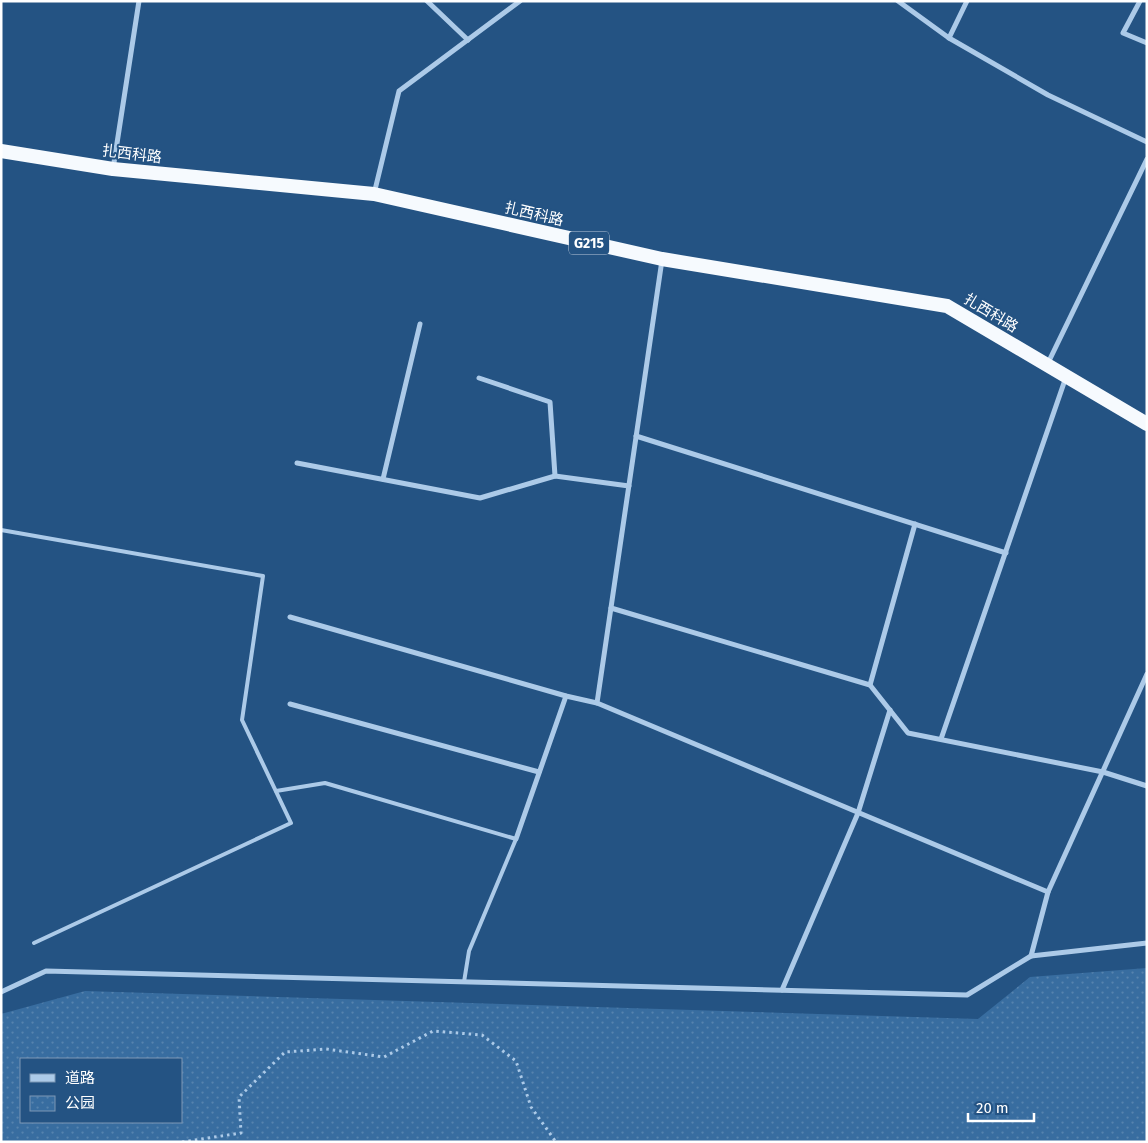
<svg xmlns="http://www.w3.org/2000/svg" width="1148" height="1143" viewBox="0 0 1148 1143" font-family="'Fira Sans','Noto Sans SC',sans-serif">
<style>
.park{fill:url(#park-dots);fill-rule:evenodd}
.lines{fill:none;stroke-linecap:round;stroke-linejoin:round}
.path{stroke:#accae8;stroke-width:3;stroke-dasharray:2.5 4;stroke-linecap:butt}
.service{stroke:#accae8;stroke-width:4}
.minor{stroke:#accae8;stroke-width:5}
.trunk{stroke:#f6fafe;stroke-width:14}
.labels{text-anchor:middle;stroke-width:4;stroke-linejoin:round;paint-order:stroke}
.shield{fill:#245383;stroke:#bdcbda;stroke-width:1}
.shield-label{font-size:14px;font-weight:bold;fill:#fff}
.street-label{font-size:15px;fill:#fff;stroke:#245383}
</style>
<defs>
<pattern id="park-dots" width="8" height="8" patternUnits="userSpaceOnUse" patternTransform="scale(1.25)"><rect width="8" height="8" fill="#386da0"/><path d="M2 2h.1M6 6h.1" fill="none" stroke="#5683ae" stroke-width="1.8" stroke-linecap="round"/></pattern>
</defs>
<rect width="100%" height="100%" fill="#245383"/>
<path class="park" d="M1147,968v174h-1146v-128l84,-23 893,28 52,-42zM21,1059h160v63h-160z"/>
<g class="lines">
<polyline class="path" points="182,1142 241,1133 239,1097 285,1052 326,1049 384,1057 433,1031 482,1035 516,1061 531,1107 556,1142"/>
<g class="service">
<polyline points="1,530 263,576 242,720 291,823 34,943"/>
<polyline points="276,791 325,783 516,839 469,951 464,982"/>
</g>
<g class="minor">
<polyline points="427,1 468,40"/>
<polyline points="898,1 949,38 1048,95 1147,142"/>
<polyline points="1140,1 1123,33 1147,43"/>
<polyline points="949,38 967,1"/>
<polyline points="113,169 139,1"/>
<polyline points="374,194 399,91 520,1"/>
<polyline points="662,260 597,703 1048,892"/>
<polyline points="1048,363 1147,159"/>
<polyline points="479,378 550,402 555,476"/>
<polyline points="636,436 1006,553"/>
<polyline points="297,463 480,498 555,476 629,486"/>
<polyline points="383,479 420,324"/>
<polyline points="611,608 870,685 908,733 1103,772 1147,786"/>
<polyline points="290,617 566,696 597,703"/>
<polyline points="870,685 915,524"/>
<polyline points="290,704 539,772"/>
<polyline points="941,739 1066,377"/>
<polyline points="516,839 566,696"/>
<polyline points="1031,956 1048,892 1147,674"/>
<polyline points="782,990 858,813 890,710"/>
<polyline points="1,992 46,971 967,995 1031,956 1147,943"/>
</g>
<polyline class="trunk" points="1,151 113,169 374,194 662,259 947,306 1147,424"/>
</g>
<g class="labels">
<rect class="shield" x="569" y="231.5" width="40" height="23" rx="4"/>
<g class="shield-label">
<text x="589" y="248">G215</text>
</g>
<g class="street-label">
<text transform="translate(132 154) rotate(7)" y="5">扎西科路</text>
<text transform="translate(534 214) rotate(13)" y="5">扎西科路</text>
<text transform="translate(991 313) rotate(31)" y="5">扎西科路</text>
</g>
</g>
<rect width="1148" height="1143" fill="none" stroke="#ffffff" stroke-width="5"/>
<rect x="20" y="1058" width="162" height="65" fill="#245383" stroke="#7c98b5"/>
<rect x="30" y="1074" width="25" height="8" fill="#accae8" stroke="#7c98b5"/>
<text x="65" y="1083" font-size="15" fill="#ffffff">道路</text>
<rect x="30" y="1096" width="25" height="15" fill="url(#park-dots)" stroke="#7c98b5"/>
<text x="65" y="1108" font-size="15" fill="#ffffff">公园</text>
<path d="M968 1113v8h66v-8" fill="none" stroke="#ffffff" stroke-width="2.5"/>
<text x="976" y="1113" font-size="15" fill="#ffffff" stroke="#245383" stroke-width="4" paint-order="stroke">20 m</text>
</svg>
